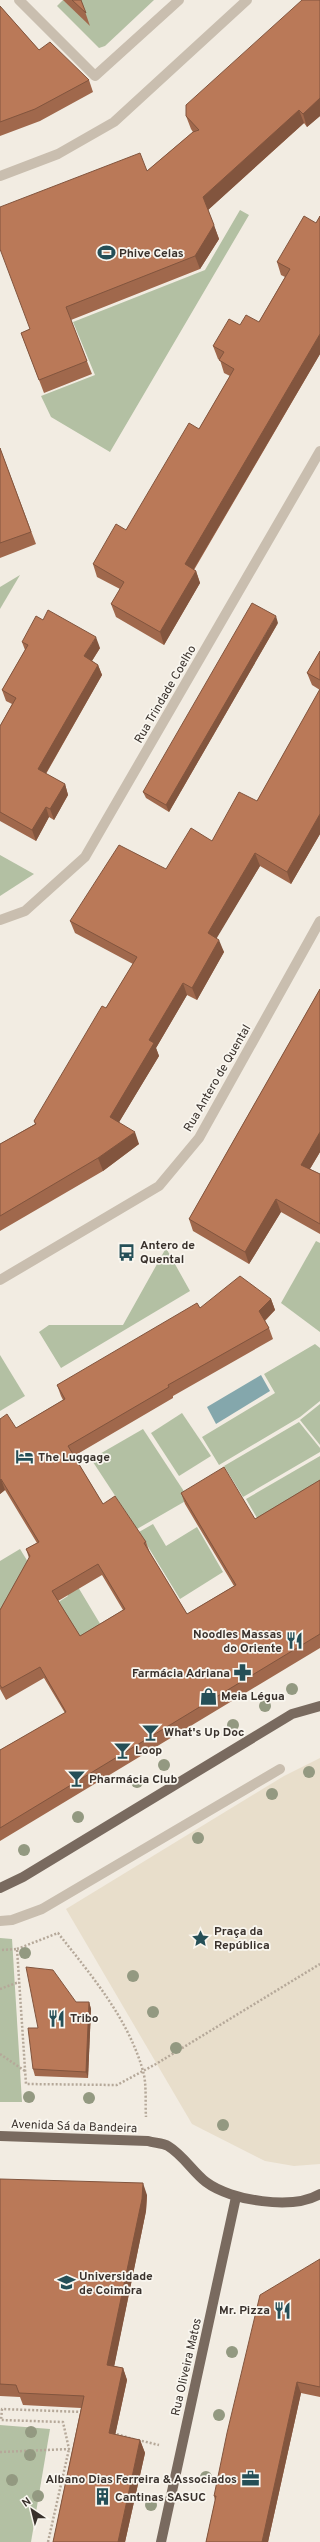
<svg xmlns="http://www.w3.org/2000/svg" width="320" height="2542" viewBox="0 0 320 2542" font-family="Overpass,sans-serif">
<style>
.green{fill:#b3c0a3}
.plaza{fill:#e8decb}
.water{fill:#84a7ac}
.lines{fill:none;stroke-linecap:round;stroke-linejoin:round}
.path{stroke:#b5a899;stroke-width:2.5;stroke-dasharray:2 2;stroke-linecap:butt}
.minor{stroke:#c9beaf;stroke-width:10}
.major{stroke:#796a5f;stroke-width:10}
.tree{fill:#939981}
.wall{fill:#a0684c;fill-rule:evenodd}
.shaded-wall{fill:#82553e}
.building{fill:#ba7958;stroke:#82553e;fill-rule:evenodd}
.labels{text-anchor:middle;stroke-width:3.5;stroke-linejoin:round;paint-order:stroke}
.poi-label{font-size:12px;font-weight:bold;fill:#39312c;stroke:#f9f6ef;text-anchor:start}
.street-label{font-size:12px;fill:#39312c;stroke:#f9f6ef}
</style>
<rect width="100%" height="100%" fill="#f2ece2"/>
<g class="green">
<polygon points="63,0 154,0 105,46 99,48 57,6"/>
<polygon points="240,210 249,215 110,452 51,417 41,396 95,375 73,322 205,270"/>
<polygon points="20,575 0,609 0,587"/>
<polygon points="0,855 34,874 0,896"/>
<polygon points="316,1241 320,1243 320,1332 281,1303"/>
<polygon points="166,1248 190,1291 61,1368 39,1332 49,1325 123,1325"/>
<polygon points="315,1344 320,1348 320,1401 300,1417 219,1465 202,1437 275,1393 264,1374"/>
<polygon points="0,1355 25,1396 0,1411"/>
<polygon points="320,1404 320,1445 300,1420"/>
<polygon points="182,1413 211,1456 179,1476 151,1433"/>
<polygon points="299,1422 320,1448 320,1452 243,1497 224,1466"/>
<polygon points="143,1429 189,1499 137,1529 91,1459"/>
<polygon points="320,1456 320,1488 260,1523 246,1499"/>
<polygon points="153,1524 166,1546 197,1527 223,1572 180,1599 139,1532"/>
<polygon points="20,1549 44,1588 0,1616 0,1561"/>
<polygon points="72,1577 117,1652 96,1665 57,1603 68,1596 61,1583"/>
<polygon points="0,1938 12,1939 22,2102 0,2102"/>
<polygon points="0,2425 50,2429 31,2542 0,2542"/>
</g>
<polygon class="plaza" points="320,1758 320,2164 294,2166 265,2161 192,2124 66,1909 284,1776"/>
<polygon class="water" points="261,1375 270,1391 216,1424 207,1407"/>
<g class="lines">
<g class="path">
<path d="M17,1949l41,-16c33,42 70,85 85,138 4,14 2,32 3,46"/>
<polyline points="2,1950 17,1949 26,2084 117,2085 156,2064 320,1964"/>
<polyline points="0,1989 19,1982"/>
<polyline points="0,2054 25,2071"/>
<polyline points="113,2433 133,2439"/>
<polyline points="138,2440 159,2445"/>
<polyline points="0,2452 69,2449 63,2422 1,2420 2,2409 83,2412"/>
<polyline points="48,2542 69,2449"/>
</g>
<g class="minor">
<polyline points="19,0 95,76 179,0"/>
<polyline points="0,176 58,154 114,122 247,0"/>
<polyline points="0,920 25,911 85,857 320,451"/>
<polyline points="0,1280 159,1186 199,1138 320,921"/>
<polyline points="0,1921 12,1920 42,1909 280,1769"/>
</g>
<g class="major">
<polyline points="0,1888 23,1877 292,1714 320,1706"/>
<path d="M0,2136l148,5c6,2 15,2 20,5 15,9 25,26 38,36 25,19 87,28 114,12"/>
<polyline points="161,2542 236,2197"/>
</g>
</g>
<g class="tree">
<circle cx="292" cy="1689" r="6"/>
<circle cx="265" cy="1706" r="6"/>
<circle cx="233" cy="1725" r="6"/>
<circle cx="164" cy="1765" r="6"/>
<circle cx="309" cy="1772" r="6"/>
<circle cx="137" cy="1782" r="6"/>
<circle cx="272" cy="1794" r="6"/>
<circle cx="78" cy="1817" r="6"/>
<circle cx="198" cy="1838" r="6"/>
<circle cx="24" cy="1850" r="6"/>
<circle cx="25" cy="1953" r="6"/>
<circle cx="133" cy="1976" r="6"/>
<circle cx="153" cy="2012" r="6"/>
<circle cx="176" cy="2048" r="6"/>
<circle cx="29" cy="2097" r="6"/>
<circle cx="89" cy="2098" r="6"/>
<circle cx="223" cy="2125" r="6"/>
<circle cx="232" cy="2352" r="6"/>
<circle cx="219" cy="2415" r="6"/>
<circle cx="31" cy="2432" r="6"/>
<circle cx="30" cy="2455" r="6"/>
<circle cx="206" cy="2477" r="6"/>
<circle cx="12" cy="2480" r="6"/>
<circle cx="38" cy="2496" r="6"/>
<circle cx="151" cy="2505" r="6"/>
</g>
<g class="wall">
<polygon points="63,0 81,0 90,26"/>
<polygon points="320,0 320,116 307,127 304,123 208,210 219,239 200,269 71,320 92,374 44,393 21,333 30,329 147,171 193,132 191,129 186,116"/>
<polygon points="0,6 39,50 89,80 93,92 40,121 0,136"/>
<polygon points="320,216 320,354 194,570 196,571 200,583 164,645 116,617 111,604 120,589 97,577 93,564 126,530 199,429 230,376 224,373 220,360 218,359 213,346 240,325 259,322 285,277 281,275 277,262 316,223"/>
<polygon points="0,448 36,544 0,558"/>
<polygon points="278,623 169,812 146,798 143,792"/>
<polygon points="22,642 100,648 92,661 98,665 102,675 46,774 65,784 68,795 54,820 49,817 36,841 0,821 0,726 12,704 6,701 2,690 25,650"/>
<polygon points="320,651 320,834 291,884 260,866 216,938 224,952 197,1000 187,995 156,1048 159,1056 119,1122 139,1144 103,1171 0,1231 0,1144 35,1124 34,1121 106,1008 133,964 75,933 70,921 166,869 212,841 257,801 320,690 312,685 307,673"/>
<polygon points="320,989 320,1152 310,1169 320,1174 320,1234 281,1212 249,1264 193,1231 189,1219"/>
<path d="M271,1299l4,11 -10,11 4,7 4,11 -100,57v2l-99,58 29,48 43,38 4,11 37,61 47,-28 -49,-82 -4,-11 74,26 65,-39v168l-320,193v-91l65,-37 -21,-35 -38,22 -6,-11v-79l29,-52 -3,-9 11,-6 -32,-53 -5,4v-75l16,9 47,-28 -2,-4 -4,-11 143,-77zM102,1575l21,35 -43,26 -22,-35z"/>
<polygon points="76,2002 89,2002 91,2009 88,2078 35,2076 33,2069 38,2028"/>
<polygon points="0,2179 147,2195 146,2211 114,2366 123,2368 127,2380 115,2435 140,2440 145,2453 125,2542 53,2542 81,2408 23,2405 20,2397 0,2396"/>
<polygon points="320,2259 320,2397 301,2393 268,2542 206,2542 215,2501 214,2496"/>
</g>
<g class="shaded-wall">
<polygon points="320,98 320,116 307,127 303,114"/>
<polygon points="299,110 304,123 208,210 203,197"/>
<polygon points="214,225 219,239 200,269 195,256"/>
<polygon points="320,334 320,354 189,577 185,564"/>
<polygon points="196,571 200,583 164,645 160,632"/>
<polygon points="276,616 278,623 169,812 166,805"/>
<polygon points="96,637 100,648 88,667 84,656"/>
<polygon points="98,665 102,675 42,780 38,769"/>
<polygon points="65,784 68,795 54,820 50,809"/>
<polygon points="46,807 49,817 36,841 32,830"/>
<polygon points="320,814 320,834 291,884 287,872"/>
<polygon points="255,853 260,866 212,946 208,933"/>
<polygon points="219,940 224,952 197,1000 192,988"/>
<polygon points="183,983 187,995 156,1048 159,1056 115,1129 110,1117 149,1040"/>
<polygon points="135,1132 139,1144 103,1171 98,1158"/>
<polygon points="320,1132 320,1152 305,1177 301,1165"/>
<polygon points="276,1199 281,1212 249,1264 245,1252"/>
<polygon points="271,1299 275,1310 263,1322 259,1311"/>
<polygon points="1,1479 5,1490 0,1494 0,1480"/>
<polygon points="89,2002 91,2009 88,2078 86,2072"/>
<polygon points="143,2183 147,2195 146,2211 112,2377 107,2365"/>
<polygon points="123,2368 127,2380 113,2445 109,2433"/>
<polygon points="297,2382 301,2393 268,2542 262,2542"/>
<polygon points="140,2440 145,2453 125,2542 118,2542"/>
</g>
<g class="building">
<polygon points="72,0 81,0 86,13"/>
<polygon points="302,0 320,0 320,98 303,114 299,110 203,197 214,225 195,256 66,307 87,361 39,380 21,333 30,329 0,249 0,207 140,153 147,171 193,132 199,130 186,116 186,105"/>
<polygon points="0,6 39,50 50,42 89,80 35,109 0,122"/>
<polygon points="304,216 316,223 320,216 320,334 185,564 196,571 160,632 111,604 124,582 93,564 116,524 126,530 189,423 199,429 234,369 219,360 224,352 213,346 229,319 240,325 246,315 259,322 290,269 277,262"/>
<polygon points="0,448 31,532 0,543"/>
<polygon points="252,603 276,616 166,805 143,792"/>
<polygon points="48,610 96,637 84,656 98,665 38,769 65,784 50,809 46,807 32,830 0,812 0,726 16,698 2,690 28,645 22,642 36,616 43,620"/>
<polygon points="320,651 320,680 307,673"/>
<polygon points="320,689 320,814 287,872 255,853 208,933 219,940 192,988 183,983 149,1040 154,1043 110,1117 135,1132 98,1158 0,1216 0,1144 36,1124 34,1121 102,1006 106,1008 137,957 70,921 119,845 166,869 191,828 212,841 239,792 257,801"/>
<polygon points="320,989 320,1132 301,1165 320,1174 320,1224 276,1199 245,1252 189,1219"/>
<path d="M240,1276l31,23 -12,12 10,17 -101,57 1,2 -101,59 35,58 12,-8 31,46 -2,1 43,71 49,-29 -55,-92 43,-26 31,52 65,-39v154l-320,194v-78l66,-38 -26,-45 -38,21 -2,-3v-75l30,-54 -4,-7 13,-7 -38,-63 -1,1v-61l7,-5 9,14 49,-29 -8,-14 140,-82 3,5zM98,1564l27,45 -45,27 -28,-45z"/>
<polygon points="26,1967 53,1970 76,2002 89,2002 86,2072 33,2069 28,2028 38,2028"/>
<polygon points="0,2179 143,2183 142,2199 107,2365 123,2368 109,2433 140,2440 118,2542 53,2542 84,2396 19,2393 16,2385 0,2384"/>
<polygon points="320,2259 320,2387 297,2382 262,2542 206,2542 216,2496 214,2496 227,2433 260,2295"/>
</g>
<defs>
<symbol id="stadium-bare" viewBox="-9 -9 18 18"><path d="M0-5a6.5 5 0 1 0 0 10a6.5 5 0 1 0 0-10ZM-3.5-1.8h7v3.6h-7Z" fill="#254f57" stroke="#f9f6ef" stroke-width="2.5" paint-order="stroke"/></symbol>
<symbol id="bus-bare" viewBox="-9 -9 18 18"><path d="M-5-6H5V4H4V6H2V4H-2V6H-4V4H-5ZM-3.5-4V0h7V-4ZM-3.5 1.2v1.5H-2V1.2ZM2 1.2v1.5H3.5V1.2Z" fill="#254f57" stroke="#f9f6ef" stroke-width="2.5" paint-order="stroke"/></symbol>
<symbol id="hotel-bare" viewBox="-9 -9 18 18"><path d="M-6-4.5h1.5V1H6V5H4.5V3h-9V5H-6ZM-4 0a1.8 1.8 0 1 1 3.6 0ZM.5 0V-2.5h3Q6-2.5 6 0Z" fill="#254f57" stroke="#f9f6ef" stroke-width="2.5" paint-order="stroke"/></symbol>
<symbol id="restaurant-bare" viewBox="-9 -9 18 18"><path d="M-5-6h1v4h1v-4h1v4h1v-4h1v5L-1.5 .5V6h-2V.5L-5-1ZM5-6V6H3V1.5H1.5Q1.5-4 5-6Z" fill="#254f57" stroke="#f9f6ef" stroke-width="2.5" paint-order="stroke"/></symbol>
<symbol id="pharmacy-bare" viewBox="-9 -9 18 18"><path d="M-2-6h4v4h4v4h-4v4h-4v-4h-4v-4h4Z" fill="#254f57" stroke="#f9f6ef" stroke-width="2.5" paint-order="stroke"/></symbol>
<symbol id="shop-bare" viewBox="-9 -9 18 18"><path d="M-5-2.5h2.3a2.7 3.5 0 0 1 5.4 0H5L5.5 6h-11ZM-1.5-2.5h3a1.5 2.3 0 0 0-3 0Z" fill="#254f57" stroke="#f9f6ef" stroke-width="2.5" paint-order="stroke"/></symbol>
<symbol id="bar-bare" viewBox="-9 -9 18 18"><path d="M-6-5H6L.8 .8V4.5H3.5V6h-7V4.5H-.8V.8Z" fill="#254f57" stroke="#f9f6ef" stroke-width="2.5" paint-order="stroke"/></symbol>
<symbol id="sight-bare" viewBox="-9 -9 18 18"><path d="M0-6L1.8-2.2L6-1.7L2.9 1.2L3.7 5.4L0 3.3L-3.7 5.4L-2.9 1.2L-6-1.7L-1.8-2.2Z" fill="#254f57" stroke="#f9f6ef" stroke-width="2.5" paint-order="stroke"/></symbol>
<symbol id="university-bare" viewBox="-9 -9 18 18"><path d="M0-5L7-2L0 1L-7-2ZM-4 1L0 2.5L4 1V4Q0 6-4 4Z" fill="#254f57" stroke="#f9f6ef" stroke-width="2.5" paint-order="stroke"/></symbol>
<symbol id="office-bare" viewBox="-9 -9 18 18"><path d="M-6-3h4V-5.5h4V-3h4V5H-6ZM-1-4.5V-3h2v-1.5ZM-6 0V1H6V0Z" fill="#254f57" stroke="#f9f6ef" stroke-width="2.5" paint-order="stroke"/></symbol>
<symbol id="building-bare" viewBox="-9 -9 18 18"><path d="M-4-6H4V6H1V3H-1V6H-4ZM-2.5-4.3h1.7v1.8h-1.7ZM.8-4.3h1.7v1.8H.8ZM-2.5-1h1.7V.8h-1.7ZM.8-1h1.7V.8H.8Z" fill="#254f57" stroke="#f9f6ef" stroke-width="2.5" paint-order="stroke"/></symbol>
</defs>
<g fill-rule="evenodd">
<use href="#stadium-bare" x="94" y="240" width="25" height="25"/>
<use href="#bus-bare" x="114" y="1240" width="25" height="25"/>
<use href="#hotel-bare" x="12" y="1444" width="25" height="25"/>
<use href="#restaurant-bare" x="282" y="1628" width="25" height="25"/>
<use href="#pharmacy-bare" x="230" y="1660" width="25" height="25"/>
<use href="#shop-bare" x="196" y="1684" width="25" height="25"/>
<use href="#bar-bare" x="138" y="1720" width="25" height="25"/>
<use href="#bar-bare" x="110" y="1738" width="25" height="25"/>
<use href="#bar-bare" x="64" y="1766" width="25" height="25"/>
<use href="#sight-bare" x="188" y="1926" width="25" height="25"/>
<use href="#restaurant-bare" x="44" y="2006" width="25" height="25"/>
<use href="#university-bare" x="54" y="2270" width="25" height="25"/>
<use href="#restaurant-bare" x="270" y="2298" width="25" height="25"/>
<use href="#office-bare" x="238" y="2466" width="25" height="25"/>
<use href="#building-bare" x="90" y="2484" width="25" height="25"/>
</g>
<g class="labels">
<g class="poi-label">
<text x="119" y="257">Phive Celas</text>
<text x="140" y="1249">Antero de<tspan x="140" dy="14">Quental</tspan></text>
<text x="38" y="1461">The Luggage</text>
<text x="282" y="1638" text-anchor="end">Noodles Massas<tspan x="282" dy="14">do Oriente</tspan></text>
<text x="230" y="1677" text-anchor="end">Farmácia Adriana</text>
<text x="221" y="1700">Meia Légua</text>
<text x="164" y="1736">What's Up Doc</text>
<text x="135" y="1754">Loop</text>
<text x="89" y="1783">Pharmácia Club</text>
<text x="214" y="1935">Praça da<tspan x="214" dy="14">República</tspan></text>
<text x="70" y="2022">Tribo</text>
<text x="79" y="2280">Universidade<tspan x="79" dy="14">de Coimbra</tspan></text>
<text x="270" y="2314" text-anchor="end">Mr. Pizza</text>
<text x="237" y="2483" text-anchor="end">Albano Dias Ferreira &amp; Associados</text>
<text x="115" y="2501">Cantinas SASUC</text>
</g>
<g class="street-label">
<text transform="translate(165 694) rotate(-60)" y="4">Rua Trindade Coelho</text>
<text transform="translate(217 1078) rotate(-60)" y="4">Rua Antero de Quental</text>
<text transform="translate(74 2126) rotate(2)" y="4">Avenida Sá da Bandeira</text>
<text transform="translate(186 2367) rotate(-77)" y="4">Rua Oliveira Matos</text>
</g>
</g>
<g transform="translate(32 2510) rotate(325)" stroke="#f9f6ef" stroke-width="3" paint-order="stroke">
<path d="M0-3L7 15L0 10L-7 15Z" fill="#39312c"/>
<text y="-6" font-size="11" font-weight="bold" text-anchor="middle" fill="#39312c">N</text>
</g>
</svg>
